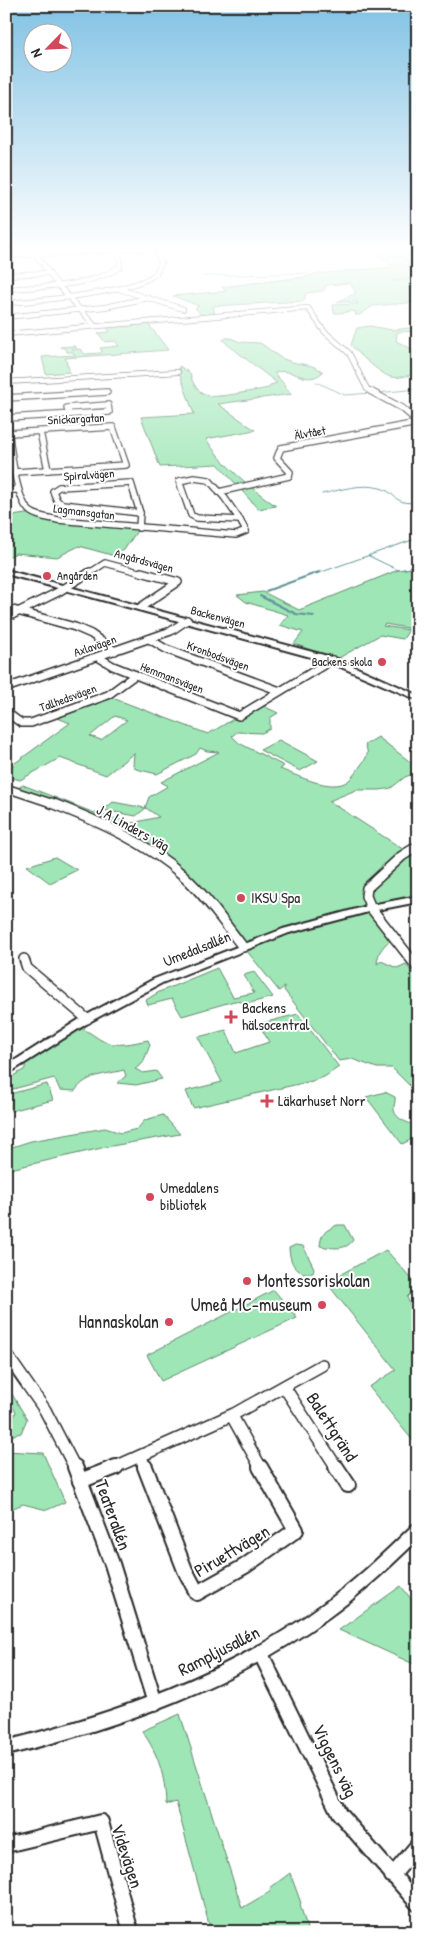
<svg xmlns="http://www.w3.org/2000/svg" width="424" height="1938" viewBox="0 0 424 1938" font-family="'Patrick Hand',sans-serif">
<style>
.green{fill:#9ee6b5;stroke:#648870;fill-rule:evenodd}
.water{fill:#86d7df;stroke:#629297}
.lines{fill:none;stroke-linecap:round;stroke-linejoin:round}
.stream-far1{stroke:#629297;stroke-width:1}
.stream{stroke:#629297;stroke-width:2}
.minor-far5-casing{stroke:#2b2b2b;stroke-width:6}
.minor-far4-casing{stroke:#2b2b2b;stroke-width:8}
.minor-far3-casing{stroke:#2b2b2b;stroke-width:10}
.minor-far2-casing{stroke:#2b2b2b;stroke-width:12}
.minor-far1-casing{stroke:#2b2b2b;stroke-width:14}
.minor-casing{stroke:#2b2b2b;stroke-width:18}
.tertiary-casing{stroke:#2b2b2b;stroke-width:4}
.minor-far5{stroke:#fff;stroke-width:4.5}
.minor-far4{stroke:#fff;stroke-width:5.5}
.minor-far3{stroke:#fff;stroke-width:7}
.minor-far2{stroke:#fff;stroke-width:9}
.minor-far1{stroke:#fff;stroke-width:11}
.minor{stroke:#fff;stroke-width:14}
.tertiary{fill:#fff;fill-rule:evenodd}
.poi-dot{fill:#d1495b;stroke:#fff;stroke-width:2}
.labels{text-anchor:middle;stroke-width:4;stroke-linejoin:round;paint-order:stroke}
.far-street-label{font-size:12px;fill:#2b2b2b;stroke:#fff}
.far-poi-label{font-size:12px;fill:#2b2b2b;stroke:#fff;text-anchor:start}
.street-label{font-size:15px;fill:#2b2b2b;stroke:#fff}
.poi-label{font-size:15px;fill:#2b2b2b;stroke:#fff;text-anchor:start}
.near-poi-label{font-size:18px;fill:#2b2b2b;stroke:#fff;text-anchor:end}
.near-street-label{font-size:18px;fill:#2b2b2b;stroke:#fff}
</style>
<rect width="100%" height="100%" fill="#fff"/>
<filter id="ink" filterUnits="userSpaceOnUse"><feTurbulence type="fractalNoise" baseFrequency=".02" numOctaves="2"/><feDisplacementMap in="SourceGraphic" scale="10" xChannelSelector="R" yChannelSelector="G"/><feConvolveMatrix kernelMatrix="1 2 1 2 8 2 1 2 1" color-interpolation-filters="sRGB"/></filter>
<g filter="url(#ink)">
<g class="green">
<polygon points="370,248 396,248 391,249 396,256 407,260 408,266 416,273 414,276 418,280 418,302 373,306 359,315 355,315 356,312 349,311 344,313 334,313 333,305 358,304 357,302 337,302 356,293 350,283 327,285 323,291 306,293 304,301 213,306 215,314 204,317 195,308 199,306 173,296 226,291 222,287 305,277 314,274 393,267"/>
<polygon points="147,322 168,350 65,358 70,372 46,374 42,357 75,355 73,352 67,352 64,348 60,347 75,346 77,348 72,348 73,350 80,349 85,354 101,353 102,351 100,348 119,346 115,341 105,342 98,333 110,332 106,326"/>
<path d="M370,326l22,4 26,-3v4l-21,1 -1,9 18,9h4v23c-9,2 -19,6 -27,4 -8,-1 -35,-25 -40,-32l6,-17z"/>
<path d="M226,338h5l9,4 20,1c9,5 15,13 26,17 12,5 27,3 37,12 -17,15 -27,-4 -47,0l-1,2 10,11 -1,2 8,7 -74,10 37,26 -49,9c17,27 44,48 70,67l-18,3 -40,-45 -58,3 -19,-50 53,-3 -15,-42v-6l11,7c2,10 8,21 20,23 8,2 48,-6 59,-8l1,-3 7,-2 -50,-39 -4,-4z"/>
<polygon points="32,513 37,515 139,528 124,550 115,556 79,546 57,557 16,553 6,558 6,517"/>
<polygon points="418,567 418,630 385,624 383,626 409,630 403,639 380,635 337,659 294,644 303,632 280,625 288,615 246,602 237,595 263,592 299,610 398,570"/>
<path d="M110,697l98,37 51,-30 19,9 -8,5v11l-8,4 -25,-1 -5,4 7,7 45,23 -4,3c16,6 52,24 68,12 5,-4 9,-11 13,-16 5,-7 9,-11 4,-20l13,-8 40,31v4l-13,5 -14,11 -11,2h-24l-27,11 89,58v40l-46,9 22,30c-11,7 -16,13 -17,26l4,-3 16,7 9,-4 12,16v114l-26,-26h-15l-25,-9 -13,2 -55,-71 1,-4 -6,5 -78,-97 -61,-50 -125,-54 8,-5 69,27 40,11 27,-6 -13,-9 -10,8 -33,-6 10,-8 32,6 4,-11 19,-11 -7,-4 58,-30 -12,-1 -7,-3 -4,6 -39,20 -21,-5 -3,-4 1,-12 -28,22 -46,-17 -40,22 -14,-4v-4l9,-9 55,-40 -15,-6zM115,716l12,4 -26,20 -11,-4z"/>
<polygon points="279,740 318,761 300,771 260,750"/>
<polygon points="55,857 77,870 50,883 27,866"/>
<polygon points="217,968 233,997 254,993 244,975 254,972 273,997 250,1003 234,1001 182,1016 172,999 148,1005 146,1000 159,992"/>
<polygon points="298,1014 339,1067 324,1077 312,1081 193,1108 186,1091 222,1082 198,1037 226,1030 236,1053 269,1042 259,1024"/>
<path d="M80,1028c9,3 14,8 21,12 16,8 31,3 47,0l2,5 -7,18 -8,6 8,4 13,-2 6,8 -26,6 -19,-2 9,-7 -2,-6c-19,5 -37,4 -49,21l-15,-1 -6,-12 -48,13v-11l19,-11v-7z"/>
<polygon points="47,1084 53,1100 11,1111 6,1095"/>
<path d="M385,1092l10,5c1,5 -2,9 -1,13 2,10 15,13 23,16 1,10 -6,14 -15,18l-36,-47z"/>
<polygon points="163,1115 180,1134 106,1147 6,1170 6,1149 31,1141 105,1128 121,1133 137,1129 145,1120"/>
<path d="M337,1225h8l8,15c-7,11 -21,8 -33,6 1,-13 5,-15 17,-21z"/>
<path d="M295,1245l8,1 11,22 -1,5c-17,2 -23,-9 -24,-25z"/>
<polygon points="386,1250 418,1286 407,1297 411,1307 418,1313 418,1447 369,1387 396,1370 326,1282"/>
<polygon points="274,1290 297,1318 161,1381 147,1355"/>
<polygon points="12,1394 27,1419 21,1433 6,1437 6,1430 9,1430 16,1411 11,1405 6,1403 6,1398"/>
<polygon points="6,1451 43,1453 65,1502 47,1510 23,1504 6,1511"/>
<polygon points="401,1586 418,1608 418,1666 339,1630"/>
<path d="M180,1714l62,194 29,-17 -1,-3 20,-15 11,30 -1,1 8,28h-97l-35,-130 -10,3c-1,-29 -7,-50 -24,-74z"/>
</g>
<polygon class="water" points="396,248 418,248 418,280 414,276 416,273 407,264 407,260 389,253 391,249"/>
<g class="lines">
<g class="stream-far1">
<polyline points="204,276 308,273"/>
<polyline points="393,281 417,279"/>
<polyline points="222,287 305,277"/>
<polyline points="412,375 418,375"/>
<polyline points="316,382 345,395 372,393"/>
<polyline points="377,393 418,389"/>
<path d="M322,494c18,-4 39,-11 58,-6 18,5 13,18 38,14"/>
<polyline points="369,556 398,570 418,567"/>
<polyline points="316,574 418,538"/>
</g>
<g class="stream">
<polyline points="266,591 319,572"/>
<polyline points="260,596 296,614 314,616"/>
</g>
<defs>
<g id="minor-far5">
<polyline points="27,248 36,255 57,284 94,325"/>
<polyline points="6,256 155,248"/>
<polyline points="6,275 49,273"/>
<path d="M6,289c38,-3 81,-1 114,-22v-10l-4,-9"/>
<polyline points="119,289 183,309"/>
<path d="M6,303c30,-2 131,-10 150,-30 2,-3 4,-8 5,-11l-6,-14"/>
<polyline points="6,317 105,307 148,298"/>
<polyline points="6,334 308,308 324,331 349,353 367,389 372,392"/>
<polyline points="6,382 178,372"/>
</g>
<g id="minor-far4">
<polyline points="370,391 402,408 418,422"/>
<polyline points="6,398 107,392"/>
<path d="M6,411c3,22 8,90 25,101 7,5 19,6 27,8l178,15 10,-4 -6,-11"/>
<polyline points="7,418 109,412 108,405 67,408 69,414"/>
<polyline points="40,432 48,470"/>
<polyline points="9,433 113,427 126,465 15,472"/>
<polygon points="194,478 209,480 224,497 240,520 197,518 191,515 179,481"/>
<polygon points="131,483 140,513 63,504 57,501 53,491 59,487"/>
<polyline points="6,490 18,490"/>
<polyline points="219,492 289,476 290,472 277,458 281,448 418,423"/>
<polyline points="139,528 140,513"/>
<polyline points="88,574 105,563 146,574"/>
</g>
<g id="minor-far3">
<polyline points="141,607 178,582 141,572"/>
<polyline points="6,608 75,627 91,634 115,651"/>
<polyline points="6,618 60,591 90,572"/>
<polyline points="149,639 166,649 280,691"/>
<polyline points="98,657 113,666 239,716 332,660"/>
<polyline points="6,688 171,631 187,620"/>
<polyline points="6,712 21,723 31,723 108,695 135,675"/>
<polyline points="6,788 54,804"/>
</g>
<g id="minor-far2">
<path d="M51,803c47,18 95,39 133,73 23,21 40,47 59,71"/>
<polyline points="418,846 402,856 367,888 366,896 371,908 418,968"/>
<polyline points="24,959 27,968 87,1019"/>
</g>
<g id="minor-far1">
<polyline points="6,1354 45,1410 75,1468"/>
<polyline points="285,1388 337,1468"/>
<polyline points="232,1416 261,1468"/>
<polyline points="141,1457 145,1468"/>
<polyline points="113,1468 234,1414 322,1365"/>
</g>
<g id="minor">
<polyline points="75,1467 112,1564 155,1703"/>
<polyline points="145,1467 185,1570 197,1593 245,1566 296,1530 260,1467"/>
<polyline points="336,1467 348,1485"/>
<polyline points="80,1481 116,1467"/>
<polyline points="260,1652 339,1813 418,1904"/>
<path d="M6,1748c112,-28 224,-67 318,-136 34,-24 64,-53 94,-82"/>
<polyline points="6,1845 101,1822 131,1932"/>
<polyline points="392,1876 418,1845"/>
</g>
<g id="tertiary">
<polygon points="6,570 335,658 418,695 418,700 329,662 6,574"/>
<polygon points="418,896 418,902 372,911 289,933 162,983 91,1021 6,1075 6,1066 83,1017 154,979 283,929 371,905"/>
</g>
</defs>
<use href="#minor-far5" class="minor-far5-casing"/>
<use href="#minor-far4" class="minor-far4-casing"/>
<use href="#minor-far3" class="minor-far3-casing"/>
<use href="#minor-far2" class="minor-far2-casing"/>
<use href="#minor-far1" class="minor-far1-casing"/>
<use href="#minor" class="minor-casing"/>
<use href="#tertiary" class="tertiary-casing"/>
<use href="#minor-far5" class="minor-far5"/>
<use href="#minor-far4" class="minor-far4"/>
<use href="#minor-far3" class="minor-far3"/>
<use href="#minor-far2" class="minor-far2"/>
<use href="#minor-far1" class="minor-far1"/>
<use href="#minor" class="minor"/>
<use href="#tertiary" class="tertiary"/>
</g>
</g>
<linearGradient id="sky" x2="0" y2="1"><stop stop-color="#81c2e4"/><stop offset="0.48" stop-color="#fff"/><stop offset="1" stop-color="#fff" stop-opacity="0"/></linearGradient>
<rect width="424" height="519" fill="url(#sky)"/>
<g class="poi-dot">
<circle cx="47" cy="576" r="5"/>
<circle cx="382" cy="662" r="5"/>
<circle cx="241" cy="898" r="5"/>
<path d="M228.5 1009.5h5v5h5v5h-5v5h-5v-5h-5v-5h5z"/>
<path d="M264.5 1093.5h5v5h5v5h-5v5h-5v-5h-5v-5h5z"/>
<circle cx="150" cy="1197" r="5"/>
<circle cx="247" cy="1281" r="5"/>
<circle cx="322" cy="1305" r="5"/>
<circle cx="169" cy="1322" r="5"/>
</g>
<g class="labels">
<g class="far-street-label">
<text transform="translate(76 419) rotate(-3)" y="4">Snickargatan</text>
<text transform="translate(310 433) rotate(-10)" y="4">Älvtået</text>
<text transform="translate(89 475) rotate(-4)" y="4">Spiralvägen</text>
<text transform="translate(84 512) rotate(7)" y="4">Lagmansgatan</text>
<text transform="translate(144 561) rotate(15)" y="4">Angårdsvägen</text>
<text transform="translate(218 617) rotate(15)" y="4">Backenvägen</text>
<text transform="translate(95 646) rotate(-19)" y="4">Axlavägen</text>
<text transform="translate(218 656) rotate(20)" y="4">Kronbodsvägen</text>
<text transform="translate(172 678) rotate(21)" y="4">Hemmansvägen</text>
<text transform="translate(68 698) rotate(-20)" y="4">Tallhedsvägen</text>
</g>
<g class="far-poi-label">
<text x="57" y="580">Angården</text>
<text x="372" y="666" text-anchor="end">Backens skola</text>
</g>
<g class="street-label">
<text transform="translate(133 828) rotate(29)" y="5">J A Linders väg</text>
<text transform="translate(197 949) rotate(-22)" y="5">Umedalsallén</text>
</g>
<g class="poi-label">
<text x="251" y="903">IKSU Spa</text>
<text x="242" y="1013">Backens<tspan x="242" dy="17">hälsocentral</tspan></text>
<text x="278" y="1106">Läkarhuset Norr</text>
<text x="160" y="1193">Umedalens<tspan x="160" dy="17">bibliotek</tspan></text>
</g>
<g class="near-poi-label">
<text x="257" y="1287" text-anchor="start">Montessoriskolan</text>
<text x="312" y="1311">Umeå MC-museum</text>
<text x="159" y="1328">Hannaskolan</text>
</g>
<g class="near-street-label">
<text transform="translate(332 1427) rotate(57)" y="6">Balettgränd</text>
<text transform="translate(113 1515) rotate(70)" y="6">Teaterallén</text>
<text transform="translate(232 1551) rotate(-31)" y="6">Piruettvägen</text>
<text transform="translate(219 1651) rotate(-27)" y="6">Rampljusallén</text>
<text transform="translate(335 1761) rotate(64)" y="6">Viggens väg</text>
<text transform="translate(127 1856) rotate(72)" y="6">Videvägen</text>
</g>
</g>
<rect width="424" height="1938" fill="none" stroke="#fff" stroke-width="25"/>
<rect x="12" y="12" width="399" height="1913" fill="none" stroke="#2b2b2b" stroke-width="2" filter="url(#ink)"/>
<g transform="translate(48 48) rotate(246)"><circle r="24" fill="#ffffff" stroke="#aaaaaa"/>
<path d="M0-4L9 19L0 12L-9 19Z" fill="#d1495b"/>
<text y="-8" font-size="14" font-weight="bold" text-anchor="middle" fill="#2b2b2b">N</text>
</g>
</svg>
